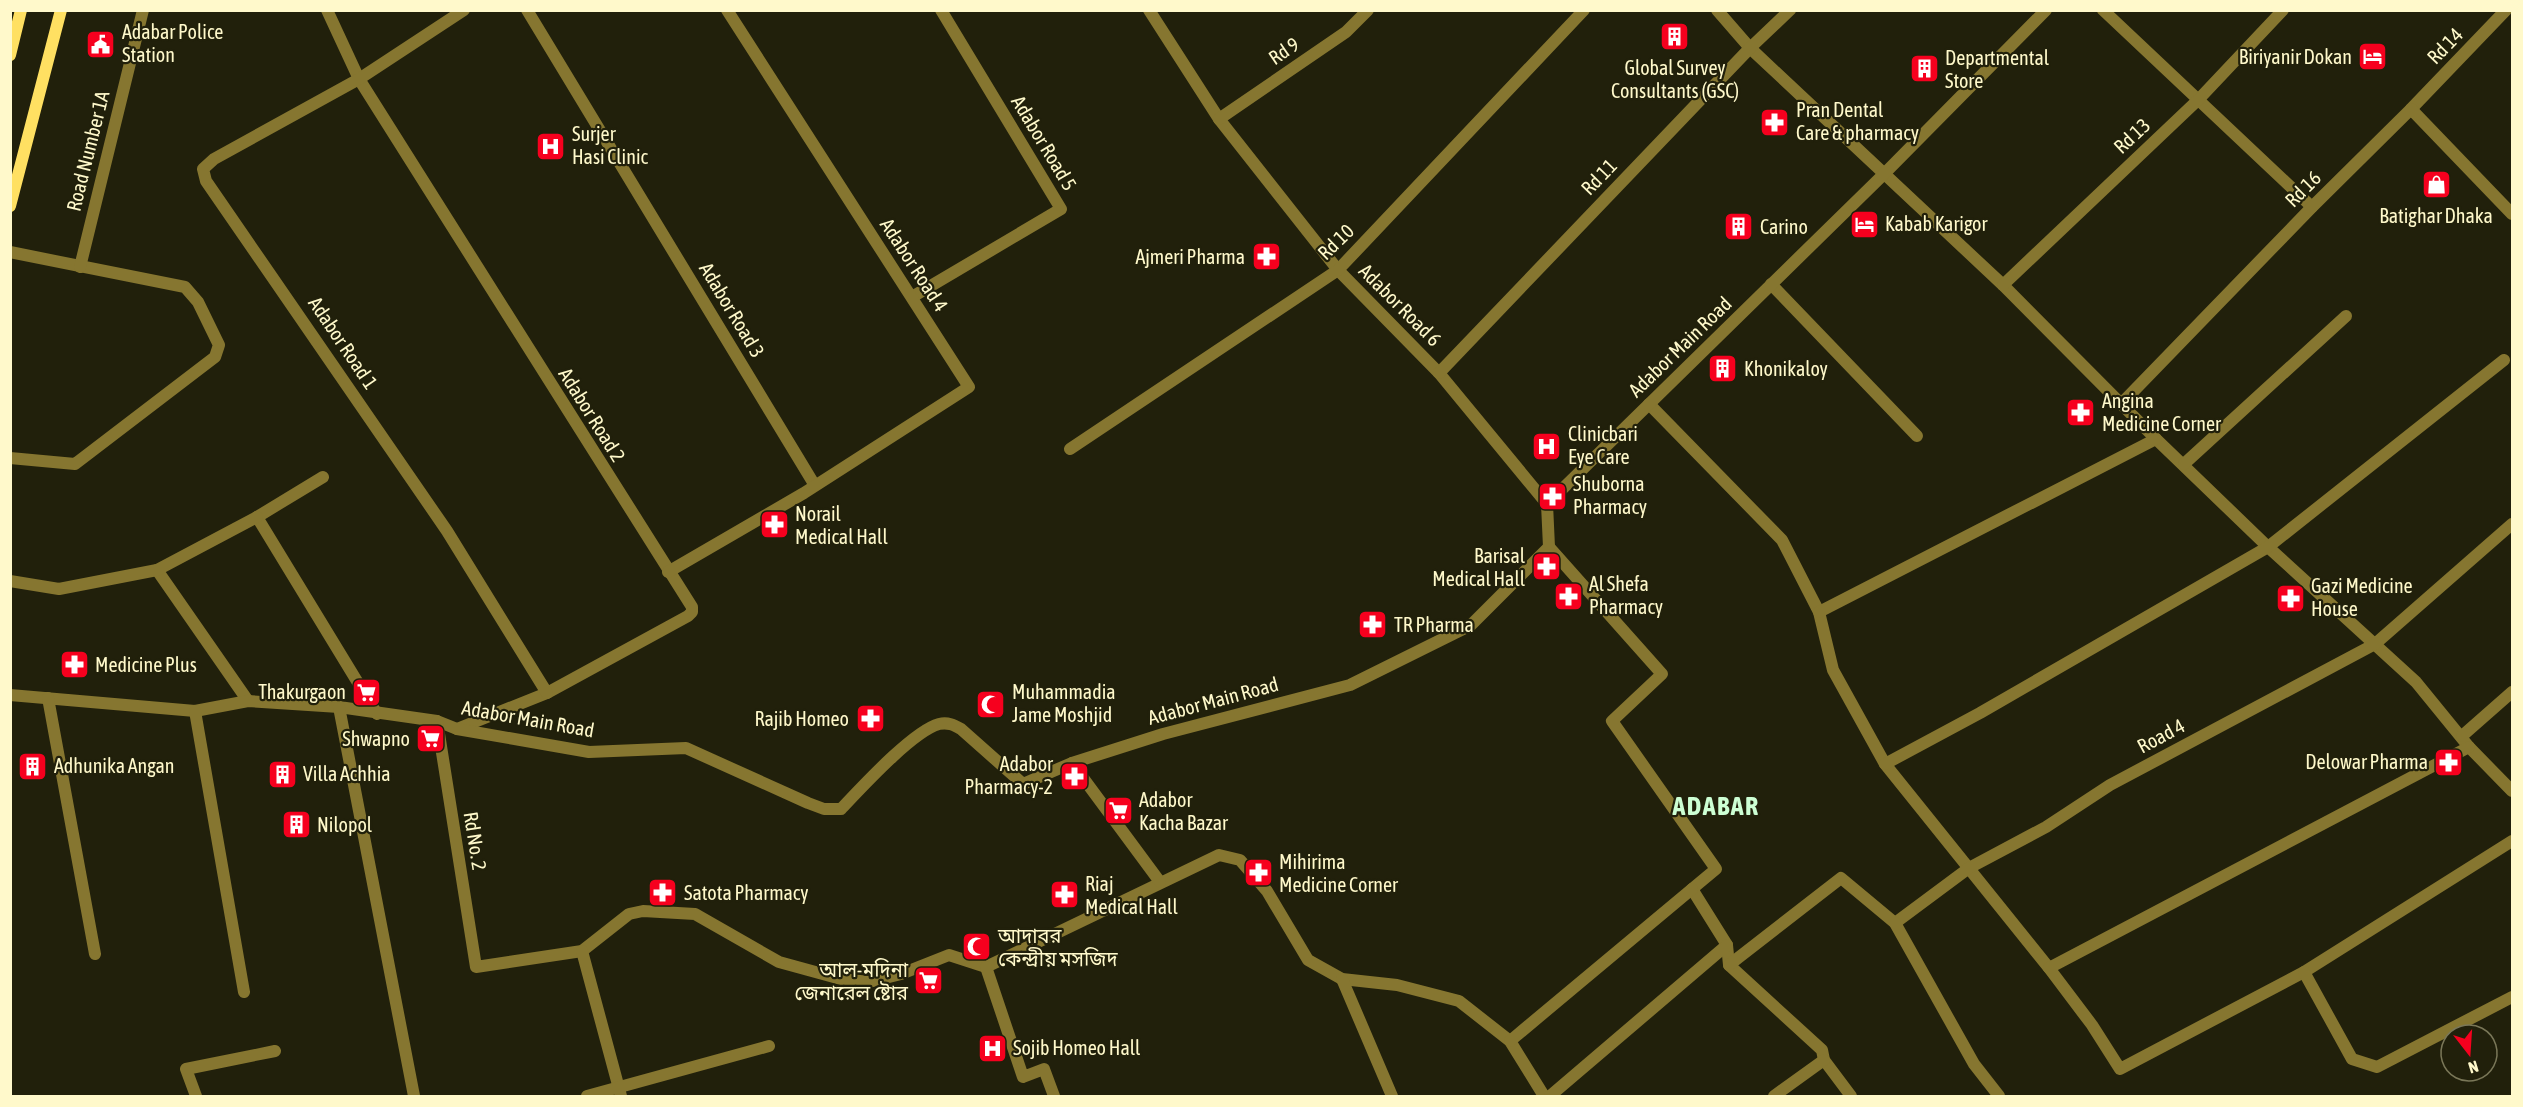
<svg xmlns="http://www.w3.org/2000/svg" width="2523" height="1107" viewBox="0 0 2523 1107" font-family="'Asap Condensed','Noto Sans Bengali',sans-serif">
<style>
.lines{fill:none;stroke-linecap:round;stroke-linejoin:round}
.minor{stroke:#867630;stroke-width:12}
.secondary{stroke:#ffe062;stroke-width:12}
.labels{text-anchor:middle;stroke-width:4.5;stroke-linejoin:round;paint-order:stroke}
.poi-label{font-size:20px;fill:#fff9cb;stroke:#21200b;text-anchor:start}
.street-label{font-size:20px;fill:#fff9cb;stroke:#21200b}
.district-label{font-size:26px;font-weight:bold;letter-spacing:1.5px;fill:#cdffd4;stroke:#21200b}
</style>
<rect width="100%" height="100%" fill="#21200b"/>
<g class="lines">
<g class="minor">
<polyline points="327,10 359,79 692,607 692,612 688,616 547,693 457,729"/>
<polyline points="464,10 359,79 214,159 203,169 206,181 447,531 547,693"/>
<polyline points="527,10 814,484"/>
<polyline points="1149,10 1219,119 1338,270 1439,373 1547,504"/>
<polyline points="1717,10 1750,48 2003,285 2156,439 2268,547 2416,682 2469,747 2512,791"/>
<polyline points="2103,10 2312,207"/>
<polyline points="2411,109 2506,10"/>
<polyline points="1219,119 1346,32 1368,10"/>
<polyline points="10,252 185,287 198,302 219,345 215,357 75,464 10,458"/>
<polyline points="80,267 143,10"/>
<polyline points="1771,284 1917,436"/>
<polyline points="2003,285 2199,99 2283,10"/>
<polyline points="912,297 1061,209 941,10"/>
<polyline points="1439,373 1750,48 1790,10"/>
<polyline points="2122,403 2312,207 2411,109 2512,214"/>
<polyline points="1649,404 1782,540 1819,612 1833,670 1885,764 2049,968 2092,1025 2120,1069 2304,972 2512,841"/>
<polyline points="1070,449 1338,270 1584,10"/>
<polyline points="2184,464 2346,316"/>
<polyline points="323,477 257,517 377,714"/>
<polyline points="1549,547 1662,674 1612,721 1716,869 1692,889 1727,945 1729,965 1822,1050 1824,1060 1851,1096"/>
<polyline points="157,570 248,701"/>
<polyline points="668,572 804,493 969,387 727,10"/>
<polyline points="10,581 59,589 157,570 257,517"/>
<polyline points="1819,612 2156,439"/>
<path d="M10,695l185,16 53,-10 91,6 98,14 20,8 132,23 97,-4 122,55 16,6h17c20,-21 72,-78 98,-85 9,-2 15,1 22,5l62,55 49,-21 91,-29 187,-49 121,-60 78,-78 -2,-43 337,-330 162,-164"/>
<polyline points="48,698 95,954"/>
<polyline points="339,707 414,1096"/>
<polyline points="195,711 244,992"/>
<polyline points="437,721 476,967 582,951 629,914 643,911 695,914 779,962 841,979 869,982 901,974 949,955 986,967 1219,855 1240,860 1267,891 1308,960 1342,979 1397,985 1459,1001 1510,1041 1544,1096"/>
<polyline points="2462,736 2512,692"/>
<polyline points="1072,763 1160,882"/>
<polyline points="1885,764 1980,713 2268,547 2504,360"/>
<polyline points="1895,923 1969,868 2046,827 2110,785 2375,644 2512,524"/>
<polyline points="582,951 621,1096"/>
<polyline points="1729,965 1841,878 1895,923 1974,1064 1999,1096"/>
<polyline points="986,967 1023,1077 1044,1069 1054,1096"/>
<polyline points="2049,968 2469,747"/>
<polyline points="2304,972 2352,1059 2377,1067 2512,997"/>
<polyline points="1342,979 1392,1096"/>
<polyline points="1510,1041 1692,889"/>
<polyline points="196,1096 186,1069 275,1051"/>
<polyline points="587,1096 769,1046"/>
<polyline points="1550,1096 1727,945"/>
<polyline points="1774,1096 1824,1060"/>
</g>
<g class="secondary">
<polyline points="10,55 21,10"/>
<polyline points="10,206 61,10"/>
</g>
</g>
<defs>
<symbol id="building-square" viewBox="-11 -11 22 22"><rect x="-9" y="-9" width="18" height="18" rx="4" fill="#f6001e" stroke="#21200b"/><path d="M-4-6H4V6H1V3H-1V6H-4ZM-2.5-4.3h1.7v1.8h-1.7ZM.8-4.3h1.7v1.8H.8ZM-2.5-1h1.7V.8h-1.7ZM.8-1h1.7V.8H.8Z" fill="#fff"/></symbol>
<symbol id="civic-square" viewBox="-11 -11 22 22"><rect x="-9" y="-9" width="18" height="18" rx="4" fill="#f6001e" stroke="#21200b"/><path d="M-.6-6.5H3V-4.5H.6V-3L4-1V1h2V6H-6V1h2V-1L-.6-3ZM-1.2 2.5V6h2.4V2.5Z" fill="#fff"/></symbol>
<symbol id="hotel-square" viewBox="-11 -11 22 22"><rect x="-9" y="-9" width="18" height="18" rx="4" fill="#f6001e" stroke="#21200b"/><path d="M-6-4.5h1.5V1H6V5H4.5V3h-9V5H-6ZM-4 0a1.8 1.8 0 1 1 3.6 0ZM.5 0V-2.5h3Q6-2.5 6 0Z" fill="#fff"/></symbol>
<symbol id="pharmacy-square" viewBox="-11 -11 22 22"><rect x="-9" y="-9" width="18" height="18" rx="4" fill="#f6001e" stroke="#21200b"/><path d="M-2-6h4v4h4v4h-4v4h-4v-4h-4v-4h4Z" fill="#fff"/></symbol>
<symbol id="hospital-square" viewBox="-11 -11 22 22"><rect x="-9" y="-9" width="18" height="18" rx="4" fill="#f6001e" stroke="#21200b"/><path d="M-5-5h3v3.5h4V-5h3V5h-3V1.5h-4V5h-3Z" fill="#fff"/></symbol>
<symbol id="shop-square" viewBox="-11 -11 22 22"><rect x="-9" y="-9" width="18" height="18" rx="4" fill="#f6001e" stroke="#21200b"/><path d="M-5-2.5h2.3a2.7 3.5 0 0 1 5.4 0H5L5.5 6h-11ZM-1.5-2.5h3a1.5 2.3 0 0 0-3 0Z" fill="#fff"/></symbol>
<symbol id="supermarket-square" viewBox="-11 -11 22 22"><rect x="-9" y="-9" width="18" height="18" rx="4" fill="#f6001e" stroke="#21200b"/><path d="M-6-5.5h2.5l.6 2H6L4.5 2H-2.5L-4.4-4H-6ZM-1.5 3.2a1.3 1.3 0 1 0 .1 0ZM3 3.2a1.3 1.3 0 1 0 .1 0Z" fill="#fff"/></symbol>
<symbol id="mosque-square" viewBox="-11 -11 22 22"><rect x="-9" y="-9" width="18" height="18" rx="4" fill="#f6001e" stroke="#21200b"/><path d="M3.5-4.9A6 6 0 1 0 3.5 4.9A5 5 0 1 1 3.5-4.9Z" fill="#fff"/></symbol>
</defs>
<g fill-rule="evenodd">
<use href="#building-square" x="1658" y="20" width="33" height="33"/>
<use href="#civic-square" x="84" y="28" width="33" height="33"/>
<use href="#hotel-square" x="2356" y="40" width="33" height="33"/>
<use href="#building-square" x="1908" y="52" width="33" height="33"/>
<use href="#pharmacy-square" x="1758" y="106" width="33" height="33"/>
<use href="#hospital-square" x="534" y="130" width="33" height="33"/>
<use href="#shop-square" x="2420" y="168" width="33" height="33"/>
<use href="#hotel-square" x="1848" y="208" width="33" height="33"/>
<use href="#building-square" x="1722" y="210" width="33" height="33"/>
<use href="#pharmacy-square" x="1250" y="240" width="33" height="33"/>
<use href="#building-square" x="1706" y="352" width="33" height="33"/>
<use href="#pharmacy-square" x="2064" y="396" width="33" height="33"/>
<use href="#hospital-square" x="1530" y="430" width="33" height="33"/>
<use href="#pharmacy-square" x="1536" y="480" width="33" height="33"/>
<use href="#pharmacy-square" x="758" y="508" width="33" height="33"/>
<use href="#pharmacy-square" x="1530" y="550" width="33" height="33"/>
<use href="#pharmacy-square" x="1552" y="580" width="33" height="33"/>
<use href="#pharmacy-square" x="2274" y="582" width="33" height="33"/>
<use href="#pharmacy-square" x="1356" y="608" width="33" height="33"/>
<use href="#pharmacy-square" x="58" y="648" width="33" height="33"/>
<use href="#supermarket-square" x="350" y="676" width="33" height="33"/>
<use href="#mosque-square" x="974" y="688" width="33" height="33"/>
<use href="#pharmacy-square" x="854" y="702" width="33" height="33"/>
<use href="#supermarket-square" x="414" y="722" width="33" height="33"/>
<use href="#pharmacy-square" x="2432" y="746" width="33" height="33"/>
<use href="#building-square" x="16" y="750" width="33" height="33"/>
<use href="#building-square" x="266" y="758" width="33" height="33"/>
<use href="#pharmacy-square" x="1058" y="760" width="33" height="33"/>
<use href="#supermarket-square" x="1102" y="794" width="33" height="33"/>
<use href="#building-square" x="280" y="808" width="33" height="33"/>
<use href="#pharmacy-square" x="1242" y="856" width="33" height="33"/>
<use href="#pharmacy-square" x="646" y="876" width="33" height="33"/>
<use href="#pharmacy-square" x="1048" y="878" width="33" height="33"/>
<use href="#mosque-square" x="960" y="930" width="33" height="33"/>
<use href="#supermarket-square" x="912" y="964" width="33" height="33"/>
<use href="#hospital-square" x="976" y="1032" width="33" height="33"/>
</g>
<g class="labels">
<g class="poi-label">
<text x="122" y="39">Adabar Police<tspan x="122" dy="23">Station</tspan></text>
<text x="2352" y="64" text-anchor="end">Biriyanir Dokan</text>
<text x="1945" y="65">Departmental<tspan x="1945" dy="23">Store</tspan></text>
<text x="1675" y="75" text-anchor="middle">Global Survey<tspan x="1675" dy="23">Consultants (GSC)</tspan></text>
<text x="1796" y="117">Pran Dental<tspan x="1796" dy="23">Care &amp; pharmacy</tspan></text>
<text x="572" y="141">Surjer<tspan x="572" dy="23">Hasi Clinic</tspan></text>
<text x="2436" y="223" text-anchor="middle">Batighar Dhaka</text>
<text x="1885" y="231">Kabab Karigor</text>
<text x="1760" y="234">Carino</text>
<text x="1245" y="264" text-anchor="end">Ajmeri Pharma</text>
<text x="1744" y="376">Khonikaloy</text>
<text x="2102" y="408">Angina<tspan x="2102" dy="23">Medicine Corner</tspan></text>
<text x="1568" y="441">Clinicbari<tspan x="1568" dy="23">Eye Care</tspan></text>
<text x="1573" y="491">Shuborna<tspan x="1573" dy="23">Pharmacy</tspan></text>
<text x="795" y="521">Norail<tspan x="795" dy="23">Medical Hall</tspan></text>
<text x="1525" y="563" text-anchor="end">Barisal<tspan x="1525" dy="23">Medical Hall</tspan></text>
<text x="1589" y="591">Al Shefa<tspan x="1589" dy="23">Pharmacy</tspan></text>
<text x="2311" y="593">Gazi Medicine<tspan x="2311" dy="23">House</tspan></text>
<text x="1394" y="632">TR Pharma</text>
<text x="95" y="672">Medicine Plus</text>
<text x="346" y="699" text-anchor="end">Thakurgaon</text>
<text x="1012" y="699">Muhammadia<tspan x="1012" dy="23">Jame Moshjid</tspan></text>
<text x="849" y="726" text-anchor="end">Rajib Homeo</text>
<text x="410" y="746" text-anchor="end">Shwapno</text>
<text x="2428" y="769" text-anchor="end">Delowar Pharma</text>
<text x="1053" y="771" text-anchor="end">Adabor<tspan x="1053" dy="23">Pharmacy-2</tspan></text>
<text x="54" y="773">Adhunika Angan</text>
<text x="303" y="781">Villa Achhia</text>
<text x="1139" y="807">Adabor<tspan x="1139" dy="23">Kacha Bazar</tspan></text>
<text x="317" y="832">Nilopol</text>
<text x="1279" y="869">Mihirima<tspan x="1279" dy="23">Medicine Corner</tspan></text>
<text x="1085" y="891">Riaj<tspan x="1085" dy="23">Medical Hall</tspan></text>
<text x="684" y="900">Satota Pharmacy</text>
<text x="998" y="943">আদাবর<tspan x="998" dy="23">কেন্দ্রীয় মসজিদ</tspan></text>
<text x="908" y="977" text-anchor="end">আল-মদিনা<tspan x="908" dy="23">জেনারেল ষ্টোর</tspan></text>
<text x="1013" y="1055">Sojib Homeo Hall</text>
</g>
<g class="street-label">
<text transform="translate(2445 46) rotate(-46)" y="7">Rd 14</text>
<text transform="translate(1284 51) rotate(-34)" y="7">Rd 9</text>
<text transform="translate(2132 136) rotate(-43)" y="7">Rd 13</text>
<text transform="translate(1044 143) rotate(59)" y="7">Adabor Road 5</text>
<text transform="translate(88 151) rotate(-76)" y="7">Road Number 1A</text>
<text transform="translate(1599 177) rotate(-46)" y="7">Rd 11</text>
<text transform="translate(2303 189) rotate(-45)" y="7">Rd 16</text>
<text transform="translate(1336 242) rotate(-44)" y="7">Rd 10</text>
<text transform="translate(914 265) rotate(57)" y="7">Adabor Road 4</text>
<text transform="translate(1400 305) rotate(45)" y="7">Adabor Road 6</text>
<text transform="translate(732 310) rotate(59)" y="7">Adabor Road 3</text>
<text transform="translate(343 343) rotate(56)" y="7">Adabor Road 1</text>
<text transform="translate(1680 347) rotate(-44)" y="7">Adabor Main Road</text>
<text transform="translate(592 415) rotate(58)" y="7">Adabor Road 2</text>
<text transform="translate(1213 701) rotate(-15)" y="7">Adabor Main Road</text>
<text transform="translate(528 719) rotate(10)" y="7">Adabor Main Road</text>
<text transform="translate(2161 736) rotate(-28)" y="7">Road 4</text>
<text transform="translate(475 841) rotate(81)" y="7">Rd No. 2</text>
</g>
<g class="district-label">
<text x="1716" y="815">ADABAR</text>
</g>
</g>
<rect width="2523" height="1107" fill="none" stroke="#fff9cb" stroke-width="24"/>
<g transform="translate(2469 1053) rotate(163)"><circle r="28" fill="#21200b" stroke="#7a7758" stroke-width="1.5"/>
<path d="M0-4.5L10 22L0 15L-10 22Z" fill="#f6001e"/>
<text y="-9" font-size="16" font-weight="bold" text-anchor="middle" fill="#fff9cb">N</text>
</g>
</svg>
